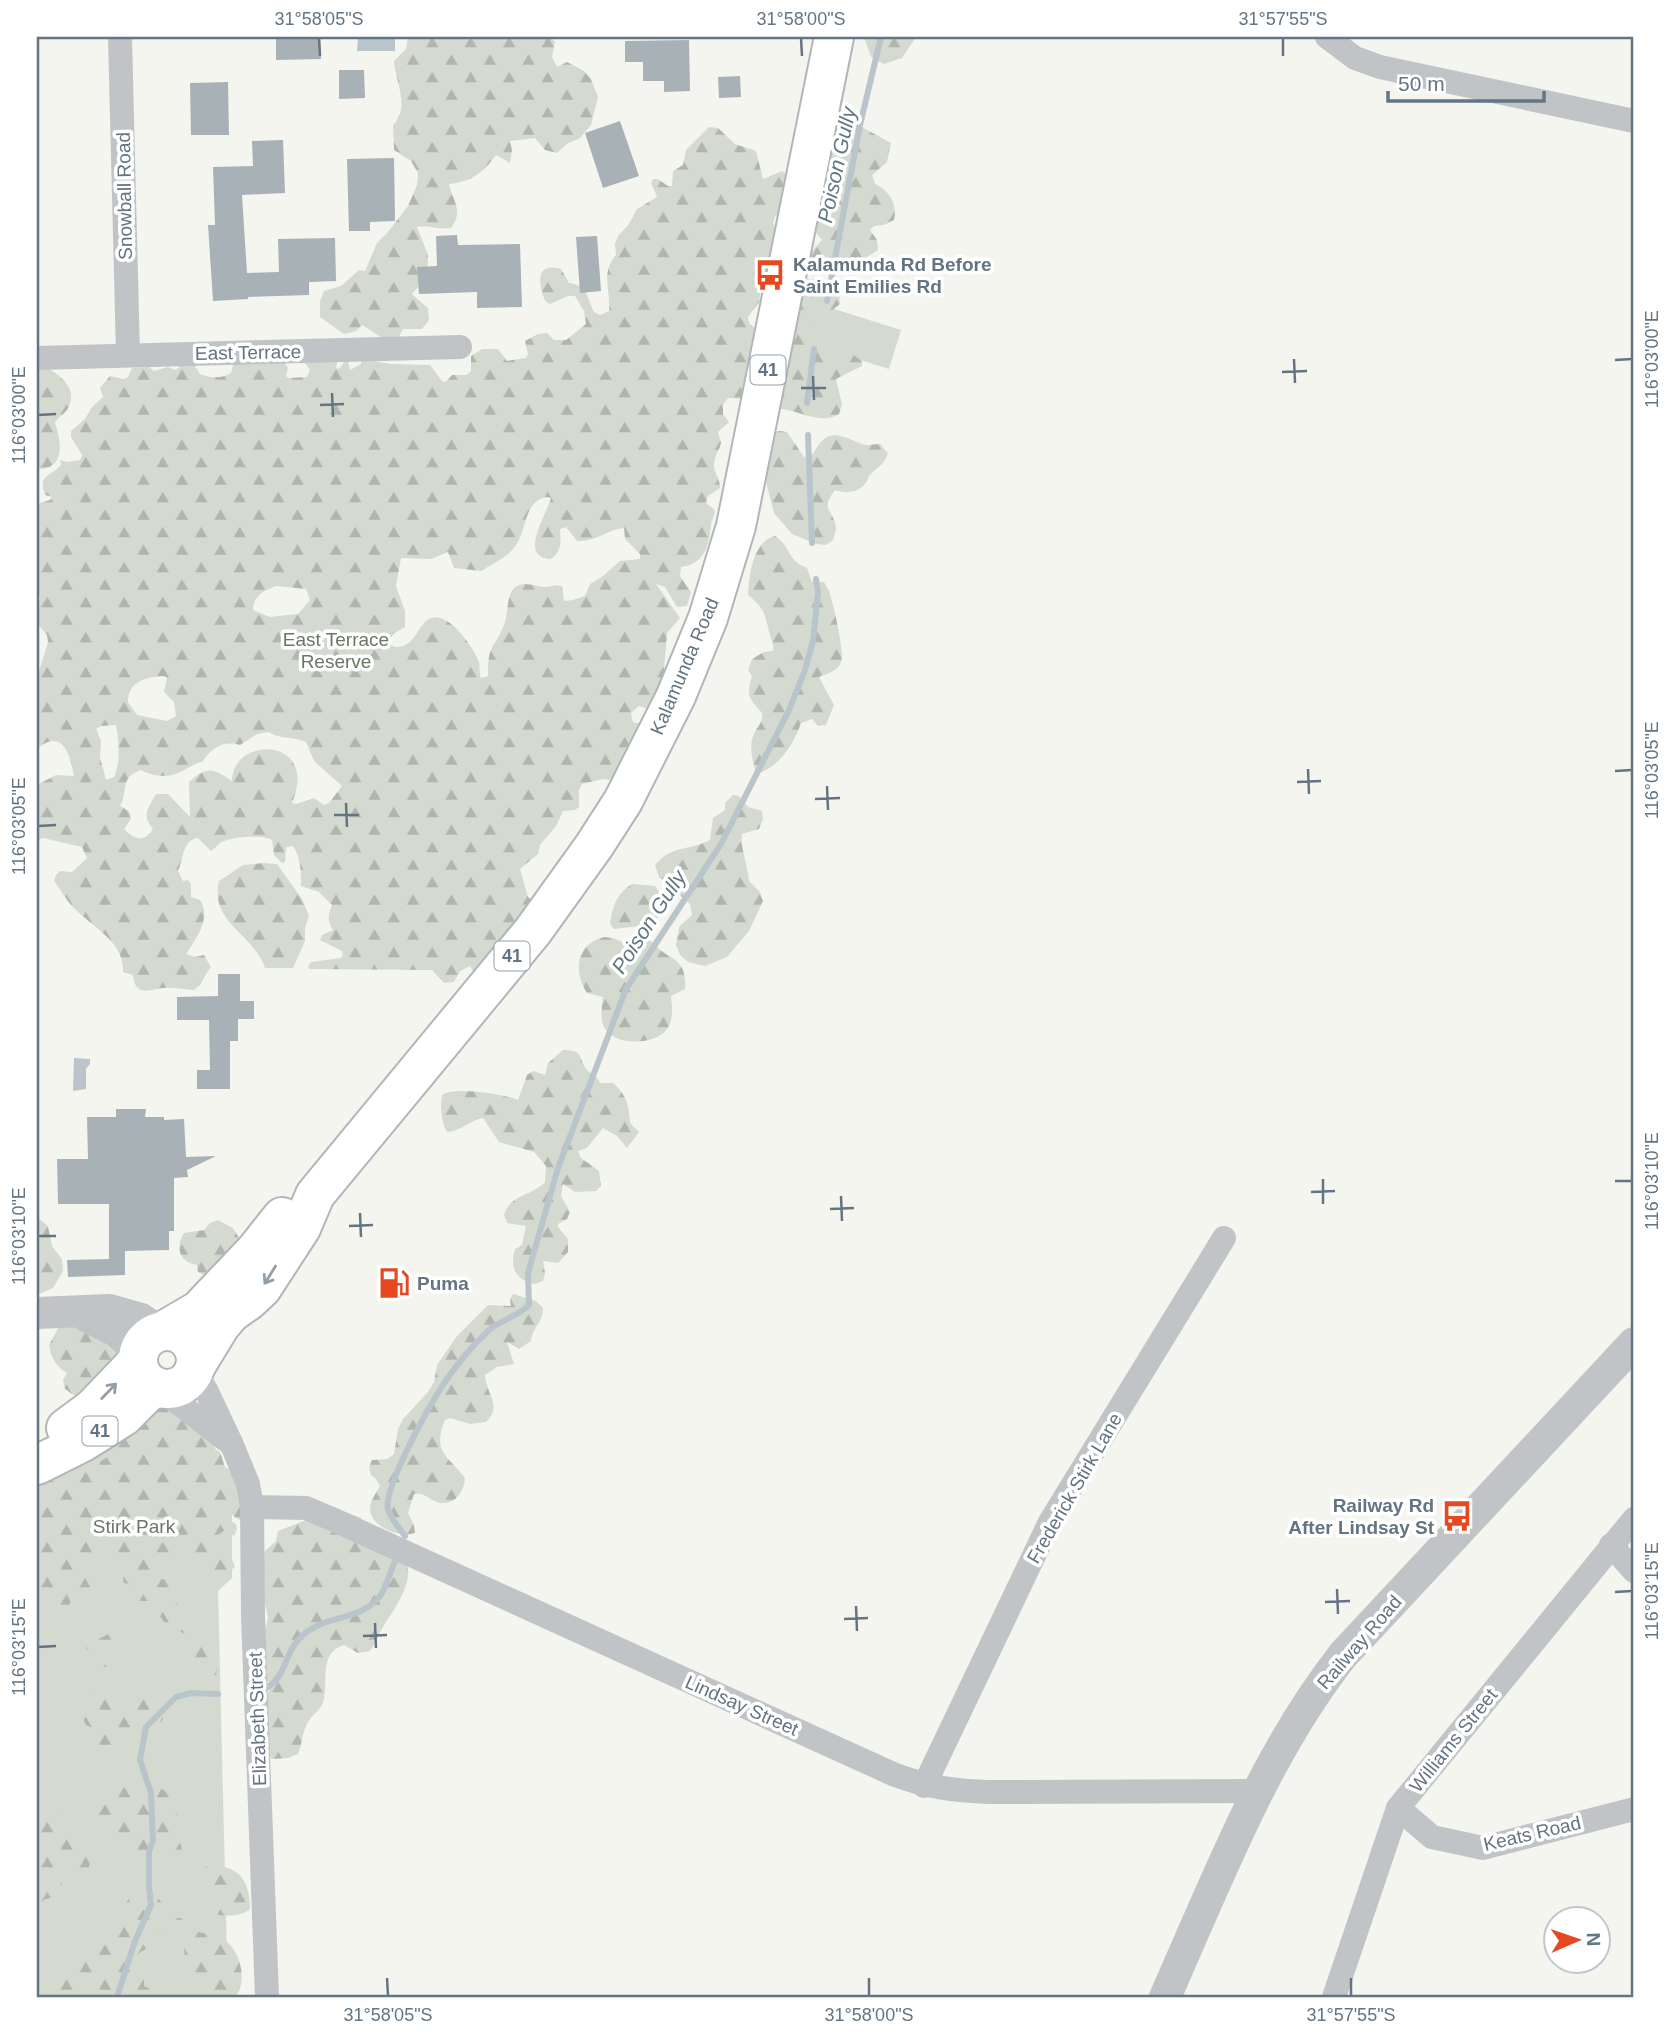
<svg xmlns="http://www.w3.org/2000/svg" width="1671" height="2034" viewBox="0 0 1671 2034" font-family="Helvetica,sans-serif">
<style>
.green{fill:#d4dad0}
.forest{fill:url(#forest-firs);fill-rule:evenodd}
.water{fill:#b9c5ca}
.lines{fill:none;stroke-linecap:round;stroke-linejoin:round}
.stream{stroke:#b9c5ca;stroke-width:6}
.building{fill:#a8b1b5}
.primary-casing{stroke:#b1b6b9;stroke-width:42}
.minor{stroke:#c0c4c7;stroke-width:24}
.tertiary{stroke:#c0c4c7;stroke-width:32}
.primary{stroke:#fff;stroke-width:38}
.oneway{stroke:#929ea8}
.ticks{fill:none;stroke:#637582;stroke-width:2.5}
.labels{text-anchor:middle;stroke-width:7;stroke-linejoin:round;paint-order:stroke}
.shield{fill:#fff;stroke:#929ea8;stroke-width:2}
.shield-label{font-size:18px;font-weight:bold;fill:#637582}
.street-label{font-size:19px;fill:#637582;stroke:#fff}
.poi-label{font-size:19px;font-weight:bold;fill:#637582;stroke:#fff;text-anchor:start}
.park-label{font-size:19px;fill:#677962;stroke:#fff}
.water-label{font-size:21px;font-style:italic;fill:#5f777f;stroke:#fff}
.neatline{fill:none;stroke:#637582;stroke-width:2.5}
.ticks-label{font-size:18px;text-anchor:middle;fill:#637582}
</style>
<defs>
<pattern id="forest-firs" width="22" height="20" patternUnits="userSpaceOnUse" patternTransform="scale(1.75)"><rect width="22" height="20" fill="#d4dad0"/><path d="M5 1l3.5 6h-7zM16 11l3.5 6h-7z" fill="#b0b5ae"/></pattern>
</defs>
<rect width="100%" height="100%" fill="#f5f5f0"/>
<g class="green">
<polygon points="812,302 901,330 889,369 800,341"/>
<polygon points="199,1416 220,1458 232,1503 232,1578 218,1591 228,1997 37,1997 37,1465"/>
</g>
<g class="forest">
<path d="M408,37h143l4,5 -3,15 5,10 10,-5 17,9 7,8 7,18 -7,28 -12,14 -11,4 -11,10 -12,-3 -10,-12 -25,3 2,9 -2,13 -14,-8c-13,18 -25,27 -47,29 4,18 15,27 2,44 -13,2 -21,-3 -34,-1l11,28 -1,22 -15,17 16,14 1,12 -7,9h-19l-6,11 -13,-1 -22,-14 -6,6 -12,3 -24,-17v-16l4,-10 17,-5 18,-16 6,1 12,-28 11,-11 20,-26 9,-21 1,-12 -7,-12 -17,-11 -1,-25c18,-19 2,-43 1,-64l12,-12z"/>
<polygon points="864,37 916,37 902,58 884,64 871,57"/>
<path d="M837,120l14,1 40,22 -4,19 -15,13 3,9c14,6 23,21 19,36l-10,5 -10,1 -4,4 7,10 1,10c-18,11 -44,29 -66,20 -6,-14 1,-20 10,-30l-18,-22 17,-37 9,-4 -5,-5 3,-51z"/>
<path d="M709,127l9,1 17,16 21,7 7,28 19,-8 8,7 -9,34 -6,4 -2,7 5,13 -9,30 -6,11 -4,25 -11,15 1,6 9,8 -11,68 -19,-1 -5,7v9l6,8 -11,10 3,11c-2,9 -10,18 -6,28 2,7 5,9 5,17l-12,8 -2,7 9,7c0,6 -4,10 -4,15 -2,20 -6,39 -30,42l-1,9 11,16 -4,14 -10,1 -12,-20 -9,-3 24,34 -13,15 -4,49 -15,27 -9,-3 -8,7 2,9 12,3 -31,55 -11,-1 -21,5 -3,6v17l-4,3 -12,1 -7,15 -16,19 -2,9 -18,15 8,28 6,5 -52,75 -9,-6 -3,-5 -10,5 -6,11 -10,1 -12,-13 -123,-1 -1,-3 3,-4 30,-4 2,-3 -1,-4 -22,-11 2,-5 11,-5c-6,-9 -5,-15 -1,-25l-13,-13 -18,-6c0,-14 0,-28 -8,-40l-7,1 -1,15 -3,1 -8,-8 -2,-15c-10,-6 -44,-3 -52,3 -3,3 -6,6 -9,8l-13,-13c-16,2 -14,20 -20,33l5,10 5,-1 3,4v13l9,3c12,17 -4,39 -14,54l9,3 9,-2 7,12c-7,8 -8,17 -17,23 -10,0 -21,-3 -30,-2 -14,1 -29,10 -31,-13l-10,-3c2,-30 -31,-45 -49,-64 -8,-8 -13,-18 -20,-27l2,-6 4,-4 12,1 15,-14 -5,-11 -39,-9 -6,2v-55l19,-10 18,1c-4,-23 -12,-48 -37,-27v-71l11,-36 -1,-7 -10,-12v-14l3,-10 -3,-7v-88l13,-4 2,-3 -7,-2c-7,-21 4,-17 16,-30l-1,-5 7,2 13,-2 2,-5 -11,-18v-6l14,-12 7,-12 11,-10 -3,-9 10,-12 14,3 4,-2 4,-9 17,-1 5,4 14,-4 7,3 4,-2v-7h13l8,13c10,4 21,5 31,-1l3,-11 51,1 3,5 -2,8 3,2 18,-1 3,-7 -5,-7 33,-5 -2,10 3,1 6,-8h3l2,9 11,-6v-5l30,5 39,1 12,16 4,1 6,-7h15l4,-4v-15l11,-7h16l9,12 19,-3 2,-4 -3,-13 13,-7 9,-1 7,7h12l20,-16 -2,-13 -9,-15h-7l-18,8 -5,-3c-7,-18 -10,-39 16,-32l8,14c18,2 18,14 25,29l6,3 9,-4c2,-21 -9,-38 7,-56l-1,-11 3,-8 11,-12 8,-15 20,-12 -6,-14 2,-4h5l10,7h4l1,-15 10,-6 3,-15zM547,497l4,1c-4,16 -34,60 0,61 11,-8 10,-18 9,-30l6,-2 11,14c18,1 30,-11 47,-13l1,11 15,15v5l-20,2 -17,15 -13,8 -5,12 -12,4 -9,1 -2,-15c-7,-2 -9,0 -16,1 -9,0 -18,-5 -27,-2 -14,5 -10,29 -15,40 -10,24 -17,21 -16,51l-7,2c-2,-5 -1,-10 -2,-16 -5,-14 -34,-58 -53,-41 -11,10 -12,27 -32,26l-6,-6 5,-7 12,-7v-16l-9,-25 5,-28 30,1 17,-7 6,16 27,3c10,-6 25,-13 32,-22 15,-16 9,-48 34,-52zM276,586l30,3 4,11 -12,14 -28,3 -17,-7c1,-15 10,-19 23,-24zM164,676l3,2 -3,14 10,10 2,14 -9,5 -30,-6 -9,-13c0,-21 18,-25 36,-26zM116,725c3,17 5,36 -2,52l-8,3 -6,-23 1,-16 -5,-12 5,-3zM268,732c15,8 24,4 38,10l8,19 28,25 -13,17 -5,2 -10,-7 -18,6 -4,-1c28,-67 -60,-68 -60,-22 -20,-13 -24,-15 -43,1l1,35 -22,-23h-12c-8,15 -15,21 -3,35 -9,14 -18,11 -29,0l7,-10 -2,-8 -9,-5c9,-17 -1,-28 21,-36 9,5 24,8 34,4 10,-3 16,-10 27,-12 10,-14 20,-22 38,-17l17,-11z"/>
<path d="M806,279l22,1 10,3 2,21 -9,7 -17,2 -5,26 9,8 16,-1 10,3 18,12v5l-26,13 6,25 -3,10c-19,11 -38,-3 -58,-5l-4,-12 18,-111z"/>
<path d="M37,363c18,8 45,24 30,47 -4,5 -9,7 -12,13 7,20 10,47 -18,46z"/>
<path d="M780,431l7,1 17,25 9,-3c3,-5 5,-10 10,-14 11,-11 27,0 39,4 6,2 12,0 18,0l8,9c-5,15 -11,13 -19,23 -1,1 -1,4 -2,5 -7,12 -21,13 -32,9 -16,21 -1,19 1,38 0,4 -2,8 -3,12l-7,5 -10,-1 -24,-10 -18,-21 -12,-46 8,-34z"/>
<path d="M775,536c16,10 12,25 32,32l5,14h12l5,9c4,12 16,61 12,71 -3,10 -14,11 -22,15l15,28 -8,20 -8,1 -6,-7 -11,4c-7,21 -22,45 -45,51 -3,-12 -8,-28 -2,-40 4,-9 9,-11 8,-21 -13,-15 -16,-16 -10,-37l-4,-6 4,-11 12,-7 9,-1c1,-7 -1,-9 -3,-16 -6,-22 -4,-25 -22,-40 1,-20 5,-54 27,-59z"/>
<path d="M733,795l6,1 9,11 14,4 1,8 -4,10 -17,5c-2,13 6,32 7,47l11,11 3,9 -14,30 -22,26 -22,9 -17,-4 -8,-7 -4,-10 3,-18 13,-12 -2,-11 -31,-27 -4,-12c16,-20 34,-14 55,-25l3,-22 12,-8v-7z"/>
<path d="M263,863l14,1 25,35 7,17 -4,12v13l-12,27h-28c-11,-34 -56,-45 -46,-87l24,-16z"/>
<path d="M632,884l23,2 5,7 -1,23 -9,9 -36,4 -4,-5c2,-17 7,-31 22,-40z"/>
<path d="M604,937l9,1 16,7 12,-5 10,1c16,20 37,15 34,48l-14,7c1,11 3,24 -4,33 -11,16 -50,17 -61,1 -7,-8 -4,-23 -3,-33l-16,-4c-14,-22 -11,-49 17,-56z"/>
<path d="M563,1050c23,0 14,9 25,21 5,5 9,4 12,12h13c14,12 16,23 17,40l9,9 -12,16 -10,-12 -14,-8 -16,20 -9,3 3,7 18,13 2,15 -5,5 -21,1 -12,-8 -2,12 9,16 -3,7 -9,5v3l10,12v13l-10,11 -15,-2 2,12 -2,8 -8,3c-19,-3 -26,-17 -20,-35l7,-4 4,-19 -19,-3 -3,-8c6,-21 28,-19 41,-33l1,-16 -12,-14 -35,-10 -16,-24c-13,2 -23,14 -36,14 -6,-10 -7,-26 -5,-37 11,-9 62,-1 76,5l9,-25 6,-4 12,4 3,-12z"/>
<polygon points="37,1217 48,1226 52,1246 62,1259 63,1271 53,1288 37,1295"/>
<path d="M218,1220l15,8 16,26 -38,25 -13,-7 -1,-7c-18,-3 -22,-18 -13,-32l20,-3 6,-7z"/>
<path d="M513,1294l23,7 7,7c1,13 -11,20 -12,33l-12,8 -12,-7 7,22 -17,3 -12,8c1,19 18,31 1,47l-16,2 -20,-6 -5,2c-13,32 2,35 20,58 -1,13 -9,27 -25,25 -10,-2 -14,-11 -26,-9l-6,19 6,12 1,8c-16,5 -46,-6 -45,-26 1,-7 6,-14 10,-21l-4,-7 -5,-4 -2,-8 3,-7 15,-1 7,-5 4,-25 5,-10 25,-27 6,-10 3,-17 20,-29 31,-31 23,1 -1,-7z"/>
<path d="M66,1322l63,22 -51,54 -13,-9 -2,-9 4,-7c-12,-7 -16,-16 -18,-28l12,-22z"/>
<path d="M161,1398l47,43 3,6 9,5 5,15 10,6 7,18 -5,4 11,10 -5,16 -7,-3 -8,-7 -3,3 1,4 10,6 1,5 -3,7 -9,-6 -7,5 9,12 8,20 -8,6v5l-8,4 -3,-6c-21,4 -23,-22 -38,-35l-4,1 -1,20 -15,16 11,3 10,28 12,11v10l-6,4 -19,-9 -16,-24h-10l-6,-3 -5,-14 -5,-1 -3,-12 -7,-5 -4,-21 -8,3 -8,-3 -1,3 4,9 -4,4h-9l-3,9 9,17v8l-4,3 -15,2 -2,6 -23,5 -9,-12v-130l32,-2 19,6 2,-5c13,-10 21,-7 24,-28z"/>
<path d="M345,1513l16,5c11,20 26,21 40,36 20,21 -7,55 -18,73 -5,7 -7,16 -13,24l-12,2 -14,-8c-25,8 -16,34 -20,54 -2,11 -11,14 -16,23 -5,8 -6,22 -10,32l-10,4 -16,1 -5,-6 -1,-53 5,-15 -3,-4 -8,-2 1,-47 5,-5 2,-10 -4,-17 -3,-37 4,-12 11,-10 2,-10 28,-11z"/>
<path d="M112,1632l3,5 -3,16 11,12 1,3 -20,-1c-2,-4 -18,-18 -24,-24l1,-4 4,-4 16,3z"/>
<path d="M192,1638c15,3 30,25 23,40 -11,3 -30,1 -27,-15 1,-4 3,-8 3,-12l-4,-7z"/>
<path d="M149,1679l3,1 3,7v16h11l2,6 -7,13c-20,5 -32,-17 -25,-33l6,-1 2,-8z"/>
<polygon points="108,1683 112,1686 119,1707 130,1715 134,1721 135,1728 130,1750 107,1756 99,1750 94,1728 86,1725 83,1719 87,1694"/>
<path d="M133,1780c12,2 27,6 36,14 10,9 10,32 6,43 7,5 8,12 5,20 -10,2 -16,-3 -26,-5 -10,-2 -23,0 -33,-4 -6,-2 -12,-9 -15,-15 -17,-25 -3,-51 27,-53z"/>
<path d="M47,1808l16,8 1,14c15,6 29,22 25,38h-21l-5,-10 -3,-1 3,19 -3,18 -16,6 -7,6v-95z"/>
<path d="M208,1865c30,0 42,14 42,44 -8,8 -27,8 -38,4l-1,-25 -9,-14 1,-5z"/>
<path d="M135,1893h18l16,17 1,7c-9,8 -11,19 -20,28 -5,6 -13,7 -16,15l10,10v16l9,5 6,6h-122v-14l18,5 8,-2c6,-14 12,-32 26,-41 7,-4 15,-5 20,-10 11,-13 13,-33 26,-42z"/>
<path d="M173,1918h8c15,18 21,13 40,20 19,8 28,45 14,59h-36l-14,-32 -1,-20 -8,-10 -5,-12z"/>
</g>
<g class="water">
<polygon points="358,37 395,37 395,51 357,51"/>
<polygon points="74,1058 90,1059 90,1064 86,1069 86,1089 73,1091"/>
</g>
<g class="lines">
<g class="stream">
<polyline points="827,301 860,125 881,37"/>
<polyline points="807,403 814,349"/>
<polyline points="808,435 812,543"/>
<path d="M405,1536c-5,-7 -15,-18 -17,-27 -5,-22 45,-110 59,-130 11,-16 28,-36 42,-49 13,-11 28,-13 40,-25l-1,-32 30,-105 68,-179 95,-145 68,-134 16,-40 8,-29 5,-49 -2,-13"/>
<path d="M268,1687c20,-13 15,-34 35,-52 22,-20 58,-14 77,-39 7,-10 10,-24 15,-35"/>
<polyline points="117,1997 135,1941 151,1905 149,1888 149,1851 153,1841 151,1793 140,1760 146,1727 176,1697 191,1693 218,1694"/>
</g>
</g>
<g class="building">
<polygon points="276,37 320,37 321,59 276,60"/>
<polygon points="689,40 690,91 664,92 664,81 643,81 643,62 625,62 625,41"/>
<polygon points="339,70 364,70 365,98 339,99"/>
<polygon points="740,76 741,97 719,98 718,77"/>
<polygon points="228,82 229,135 191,135 190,83"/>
<polygon points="620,121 639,176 603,188 585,133"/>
<polygon points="283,140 285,193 242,195 247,273 279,272 278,239 335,238 336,281 309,282 309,295 248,297 248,299 213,301 208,225 215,225 213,167 253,166 252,141"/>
<polygon points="394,158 395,221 370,222 370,231 349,231 347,159"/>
<polygon points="457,235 458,245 520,244 522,307 477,308 477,292 419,294 417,267 437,266 436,236"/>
<polygon points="597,236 601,291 580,293 576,237"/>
<polygon points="218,974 240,974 240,1001 254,1001 254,1019 238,1019 238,1041 230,1041 230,1089 197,1089 197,1070 210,1070 209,1020 177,1020 177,997 218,996"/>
<polygon points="116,1109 146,1109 145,1117 164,1117 164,1120 184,1119 186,1157 216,1156 187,1170 188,1177 174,1178 174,1231 169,1231 169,1250 125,1251 125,1275 68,1277 67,1260 109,1259 109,1204 58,1204 57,1159 88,1159 87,1117 116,1117"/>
</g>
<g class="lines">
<defs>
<g id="primary">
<polyline points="165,1330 199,1310 255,1251 282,1217"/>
<circle cx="167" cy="1360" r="29"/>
<polyline points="195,1367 220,1326 231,1313 248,1301 262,1288 301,1228 315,1195 533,931 594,846 623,801 676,696 708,618 736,526 834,37"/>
<polyline points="66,1428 93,1408 138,1361"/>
<polyline points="37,1465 83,1442 123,1417 154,1386"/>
</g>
</defs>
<use href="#primary" class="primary-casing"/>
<g class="minor">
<polyline points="120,37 128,355"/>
<polyline points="1327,37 1355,58 1380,67 1634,121"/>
<polyline points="37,358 460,347"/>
<polyline points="194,1371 206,1390 232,1445 248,1484 252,1507 253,1616 267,1997"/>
<polyline points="159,1388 226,1440"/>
<path d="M252,1507l54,1 26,11 561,255c34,13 60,17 96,18l268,-1"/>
<polyline points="1611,1545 1634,1571"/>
<polyline points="924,1786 1050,1522 1224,1238"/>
<polyline points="1398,1808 1432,1837 1483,1848 1634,1809"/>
<polyline points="1334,1997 1398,1808 1634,1519"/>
</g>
<g class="tertiary">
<polyline points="37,1313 109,1310 141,1319 159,1331"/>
<polyline points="86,1316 116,1331 139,1351"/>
<path d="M1165,1997c52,-116 98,-240 178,-342l291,-312"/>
</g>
<use href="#primary" class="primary"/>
</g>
<defs><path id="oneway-shaft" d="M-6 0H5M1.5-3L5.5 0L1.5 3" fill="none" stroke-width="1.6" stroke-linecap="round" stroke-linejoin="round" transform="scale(1.75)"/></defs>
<g class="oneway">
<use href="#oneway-shaft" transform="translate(270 1275) rotate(122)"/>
<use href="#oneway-shaft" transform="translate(109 1391) rotate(-46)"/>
</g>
<path class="ticks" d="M319,38l1,18M801,38l1,18M1283,38v18M1294,359l1,24M1615,360l17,-1M1282,372l25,-1M813,376l1,24M801,388h25M332,393l1,24M320,405l24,-1M38,415l18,-1M1308,769l1,25M1615,771l17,-1M1297,782l24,-1M827,786l1,24M815,799l25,-1M346,803l1,24M334,815h25M38,826l18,-1M1323,1179v25M1615,1181h17M1311,1192l24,-1M841,1196l1,25M830,1209l24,-1M360,1213l1,24M349,1226l24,-1M38,1236h18M1337,1589l1,25M1615,1592l17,-1M1325,1602l25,-1M856,1606l1,25M844,1619l24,-1M375,1623l1,25M363,1636l24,-1M38,1647l18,-1M387,1978l1,18M869,1978v18M1351,1978v18"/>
<defs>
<symbol id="bus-bare" viewBox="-9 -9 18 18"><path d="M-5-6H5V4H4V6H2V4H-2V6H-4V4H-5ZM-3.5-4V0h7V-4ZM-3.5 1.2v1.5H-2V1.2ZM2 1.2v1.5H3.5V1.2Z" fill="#e6481f" stroke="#fff" stroke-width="2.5" paint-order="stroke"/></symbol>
<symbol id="fuel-bare" viewBox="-9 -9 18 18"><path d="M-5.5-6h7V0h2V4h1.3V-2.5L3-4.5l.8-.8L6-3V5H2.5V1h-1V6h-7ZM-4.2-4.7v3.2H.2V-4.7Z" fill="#e6481f" stroke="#fff" stroke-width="2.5" paint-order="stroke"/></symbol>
</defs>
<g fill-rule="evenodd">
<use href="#bus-bare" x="748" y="253" width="44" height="44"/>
<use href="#fuel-bare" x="372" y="1261" width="44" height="44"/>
<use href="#bus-bare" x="1435" y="1494" width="44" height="44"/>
</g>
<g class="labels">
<g class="shield">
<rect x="750.5" y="355.5" width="35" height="29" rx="5"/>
<rect x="494.5" y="941.5" width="35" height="29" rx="5"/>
<rect x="82.5" y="1416.5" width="35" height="29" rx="5"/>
</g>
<g class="shield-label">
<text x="768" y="376">41</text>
<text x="512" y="962">41</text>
<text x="100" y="1437">41</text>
</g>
<g class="street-label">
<text transform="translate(124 196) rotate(-91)" y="7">Snowball Road</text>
<text transform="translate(248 352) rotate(-1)" y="7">East Terrace</text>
<text transform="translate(684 666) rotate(-67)" y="7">Kalamunda Road</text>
<text transform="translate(1074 1488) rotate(-60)" y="7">Frederick Stirk Lane</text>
<text transform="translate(1359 1642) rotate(-49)" y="7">Railway Road</text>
<text transform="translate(742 1705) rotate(24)" y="7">Lindsay Street</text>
<text transform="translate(257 1719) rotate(-92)" y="7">Elizabeth Street</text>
<text transform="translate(1453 1740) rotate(-51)" y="7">Williams Street</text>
<text transform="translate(1532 1833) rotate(-13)" y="7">Keats Road</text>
</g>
<g class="poi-label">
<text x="793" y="271">Kalamunda Rd Before<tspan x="793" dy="22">Saint Emilies Rd</tspan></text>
<text x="417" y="1290">Puma</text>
<text x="1434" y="1512" text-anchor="end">Railway Rd<tspan x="1434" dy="22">After Lindsay St</tspan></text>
</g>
<g class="park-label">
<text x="336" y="646">East Terrace<tspan x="336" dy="22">Reserve</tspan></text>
<text x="134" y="1533">Stirk Park</text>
</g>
<g class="water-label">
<text transform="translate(837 165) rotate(-78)" y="7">Poison Gully</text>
<text transform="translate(649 922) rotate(-57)" y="7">Poison Gully</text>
</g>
</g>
<rect width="1671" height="2034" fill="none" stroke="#ffffff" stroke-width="77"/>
<g transform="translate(1577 1940) rotate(88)"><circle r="33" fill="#ffffff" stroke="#c1c8cd" stroke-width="2"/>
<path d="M0-5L12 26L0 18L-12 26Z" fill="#e6481f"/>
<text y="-10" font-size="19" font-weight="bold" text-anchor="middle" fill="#637582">N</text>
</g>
<path d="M1388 91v10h156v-10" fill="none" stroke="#637582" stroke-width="3.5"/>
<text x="1398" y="91" font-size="21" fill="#637582" stroke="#ffffff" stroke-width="5" paint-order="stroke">50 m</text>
<rect x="38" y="38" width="1594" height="1958" class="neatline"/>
<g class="ticks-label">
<text x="319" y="25">31°58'05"S</text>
<text x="801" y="25">31°58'00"S</text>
<text x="1283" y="25">31°57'55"S</text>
<text transform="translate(1652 359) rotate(-90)" y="6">116°03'00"E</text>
<text transform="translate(19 415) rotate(-90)" y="6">116°03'00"E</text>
<text transform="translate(1652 770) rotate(-90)" y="6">116°03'05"E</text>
<text transform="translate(19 826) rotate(-90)" y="6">116°03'05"E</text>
<text transform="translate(1652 1181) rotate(-90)" y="6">116°03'10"E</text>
<text transform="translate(19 1236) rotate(-90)" y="6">116°03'10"E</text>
<text transform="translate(1652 1591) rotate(-90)" y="6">116°03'15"E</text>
<text transform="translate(19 1647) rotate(-90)" y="6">116°03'15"E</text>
<text x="388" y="2021">31°58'05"S</text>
<text x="869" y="2021">31°58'00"S</text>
<text x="1351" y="2021">31°57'55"S</text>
</g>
</svg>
